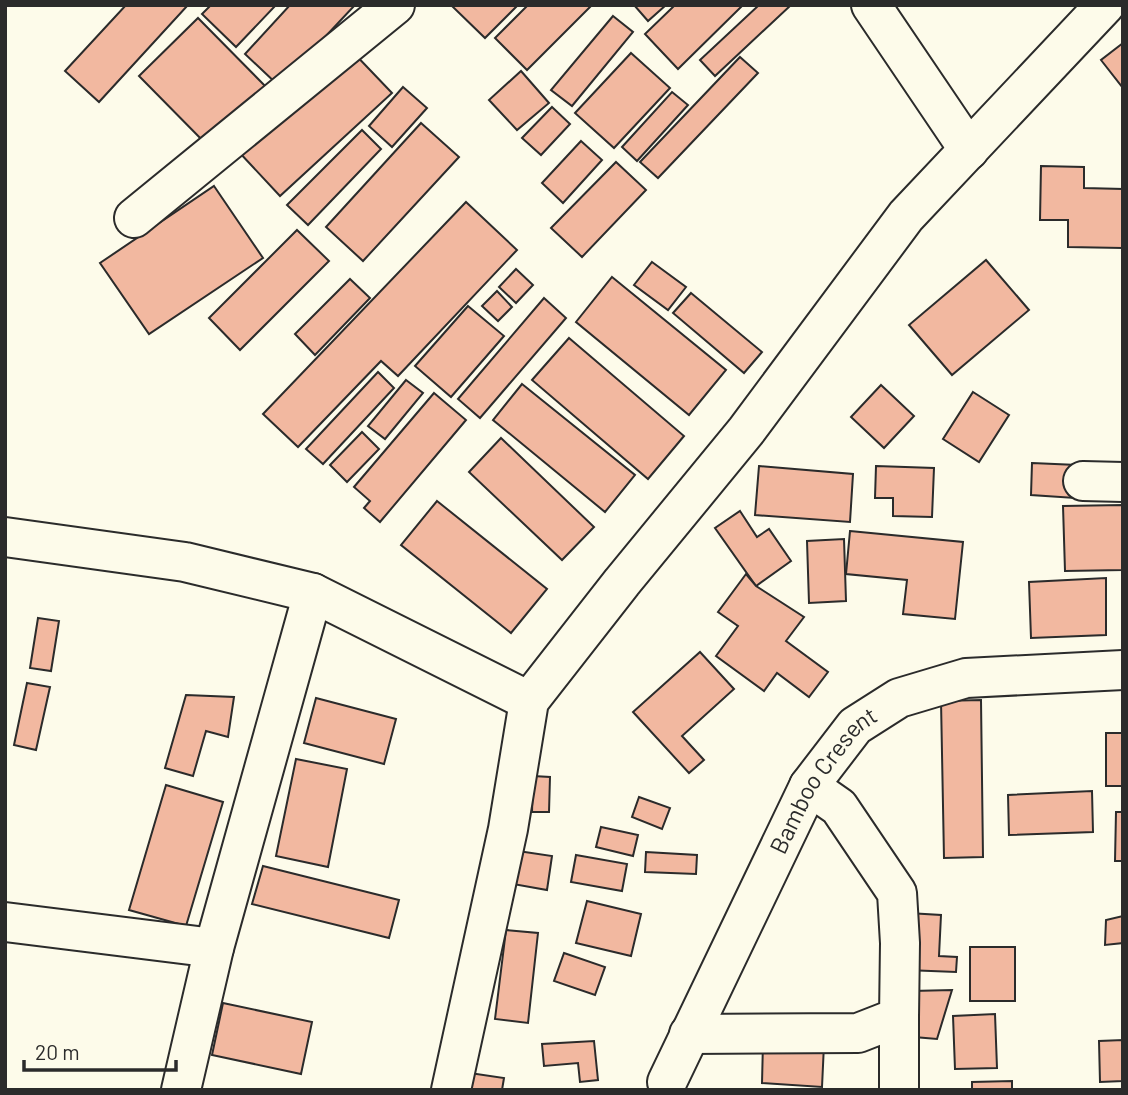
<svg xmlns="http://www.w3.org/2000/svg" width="1128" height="1095" viewBox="0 0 1128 1095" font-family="Barlow,sans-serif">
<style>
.building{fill:#f2b8a0;stroke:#2b2b2b;stroke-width:2}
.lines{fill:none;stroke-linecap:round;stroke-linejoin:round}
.minor-casing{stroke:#2b2b2b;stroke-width:42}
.minor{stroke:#fdfbea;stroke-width:38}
.labels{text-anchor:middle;stroke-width:5;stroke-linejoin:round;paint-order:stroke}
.street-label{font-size:24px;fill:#2b2b2b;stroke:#fdfbea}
</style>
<rect width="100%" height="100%" fill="#fdfbea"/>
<g class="building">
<polygon points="126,5 188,5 99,102 65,71"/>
<polygon points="211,5 276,5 236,47 202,14"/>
<polygon points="290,5 355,5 279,86 245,54"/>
<polygon points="455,5 518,5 485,38 453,7"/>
<polygon points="528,5 592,5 527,70 495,38"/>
<polygon points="634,5 666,5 648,21"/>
<polygon points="675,5 743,5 678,69 645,34"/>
<polygon points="759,5 791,5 715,76 700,60"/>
<polygon points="613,16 633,32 572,106 551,90"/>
<polygon points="198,18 271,92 212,150 139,76"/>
<polygon points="1123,43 1123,88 1101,60"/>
<polygon points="349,48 392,93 280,196 238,151"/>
<polygon points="631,53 670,88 614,148 575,113"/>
<polygon points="740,57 758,73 658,178 640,162"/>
<polygon points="521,71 549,103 517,130 489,100"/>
<polygon points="403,87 427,108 392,147 369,126"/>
<polygon points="672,92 688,105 637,161 622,147"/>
<polygon points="552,107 570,124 541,155 522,138"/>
<polygon points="421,123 459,157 363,261 326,227"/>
<polygon points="362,130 381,149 308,225 287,205"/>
<polygon points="581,141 602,160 563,203 542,183"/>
<polygon points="616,162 646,190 582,257 551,228"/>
<polygon points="1041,166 1084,167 1084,188 1123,189 1122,248 1068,247 1068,220 1040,220"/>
<polygon points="214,186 263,258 149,334 100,263"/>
<polygon points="466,202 517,250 398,376 381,361 298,447 263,414"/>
<polygon points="297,230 329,261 240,350 209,318"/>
<polygon points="986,260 1029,310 952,375 909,325"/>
<polygon points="652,262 686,287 668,310 634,285"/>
<polygon points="516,269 533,285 516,303 499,287"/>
<polygon points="612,277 726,370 689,415 576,322"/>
<polygon points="350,279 370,298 315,355 295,334"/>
<polygon points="497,291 512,307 498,321 482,306"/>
<polygon points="691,293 762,352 744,373 673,313"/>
<polygon points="544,298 566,318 480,418 458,399"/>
<polygon points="468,306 504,336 451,397 415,366"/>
<polygon points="569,338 684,436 648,479 532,380"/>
<polygon points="378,372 394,388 323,464 306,449"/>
<polygon points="406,380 423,393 385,439 368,426"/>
<polygon points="522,384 635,475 605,512 493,420"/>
<polygon points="881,385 914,416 884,448 851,417"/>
<polygon points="973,392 1009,415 979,462 943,439"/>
<polygon points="434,393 466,420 380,522 364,508 370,501 354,487"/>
<polygon points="362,432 379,449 347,482 330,465"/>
<polygon points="501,438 594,527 562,560 469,472"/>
<polygon points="1032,463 1077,465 1075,498 1031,495"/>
<polygon points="759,466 853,474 850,522 755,515"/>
<polygon points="876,466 934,468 932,517 893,516 893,498 875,498"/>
<polygon points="437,501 547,589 511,633 401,545"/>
<polygon points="1123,505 1123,570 1065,571 1063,506"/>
<polygon points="740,511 757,537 769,529 791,561 756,586 715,528"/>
<polygon points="850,531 963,542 955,619 903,614 907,580 846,574"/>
<polygon points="844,539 846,601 809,603 807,541"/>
<polygon points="746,574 756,586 804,617 786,641 828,672 809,697 777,673 764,691 716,656 738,626 718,612"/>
<polygon points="1106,578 1106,635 1031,638 1029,582"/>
<polygon points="38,618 59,621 51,671 30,668"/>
<polygon points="700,652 734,689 682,736 704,760 689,773 633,712"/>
<polygon points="27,683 50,687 36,750 14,745"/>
<polygon points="186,695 234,697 228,737 206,731 193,776 165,768"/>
<polygon points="316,698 396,719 384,764 304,743"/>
<polygon points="981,700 983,857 944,858 941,701"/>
<rect x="1106" y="733" width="17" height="53"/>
<polygon points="296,759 347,769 328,867 276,856"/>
<polygon points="533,776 550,777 549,812 532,812"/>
<polygon points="166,785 223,802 186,926 129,910"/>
<polygon points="1092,791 1093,832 1009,835 1008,795"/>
<polygon points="639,797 670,808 662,829 632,817"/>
<polygon points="1116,812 1123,812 1123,861 1115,861"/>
<polygon points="601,827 638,835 633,856 596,847"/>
<polygon points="518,851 552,856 547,890 513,884"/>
<polygon points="646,852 697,855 696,874 645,872"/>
<polygon points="576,855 627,864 622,891 571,882"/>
<polygon points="263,866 399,900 389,938 252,904"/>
<polygon points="587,901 641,914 631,956 576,943"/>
<polygon points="908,913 941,915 939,956 957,957 956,972 906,970"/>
<polygon points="1123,916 1123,943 1105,945 1106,920"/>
<polygon points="506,930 538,933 528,1023 495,1019"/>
<rect x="970" y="947" width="45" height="54"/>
<polygon points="564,953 605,967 595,995 554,981"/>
<polygon points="952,990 937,1039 914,1037 912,991"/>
<polygon points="223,1003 312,1022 301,1074 212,1055"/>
<polygon points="995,1014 997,1068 955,1069 953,1016"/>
<polygon points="1123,1040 1123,1081 1100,1082 1099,1041"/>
<polygon points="594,1041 598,1080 580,1082 578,1063 544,1066 542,1044"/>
<polygon points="763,1042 824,1044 822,1087 762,1083"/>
<polygon points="463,1072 504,1078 502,1090 460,1090"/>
<polygon points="1012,1081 1012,1090 972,1090 972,1082"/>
</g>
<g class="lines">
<defs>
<g id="minor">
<polyline points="871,5 969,150"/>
<polyline points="134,218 395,5"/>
<polyline points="1083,481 1123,482"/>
<polyline points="5,537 185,562 313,593 529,701"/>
<polyline points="5,922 214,948"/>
<polyline points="899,1017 899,1090"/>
<polyline points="689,1034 858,1033 899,1017 900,943 897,893 839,807 809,786"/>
<path id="s1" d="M667,1082l142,-296 46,-60 44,-28 67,-20 157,-8"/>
<polyline points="181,1090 214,948 313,593"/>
<polyline points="451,1090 508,829 529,701 622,582 746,431 906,216 1105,5"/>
</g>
</defs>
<use href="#minor" class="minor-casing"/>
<use href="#minor" class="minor"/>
</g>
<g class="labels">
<g class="street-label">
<text dy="8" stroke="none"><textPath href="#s1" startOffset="341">Bamboo Cresent</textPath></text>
</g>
</g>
<rect width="1128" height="1095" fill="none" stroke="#2b2b2b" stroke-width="14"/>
<path d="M24 1060v10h152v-10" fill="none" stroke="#2b2b2b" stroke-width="3.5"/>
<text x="35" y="1060" font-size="21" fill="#2b2b2b" stroke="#fdfbea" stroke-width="5" paint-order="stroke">20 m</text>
</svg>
